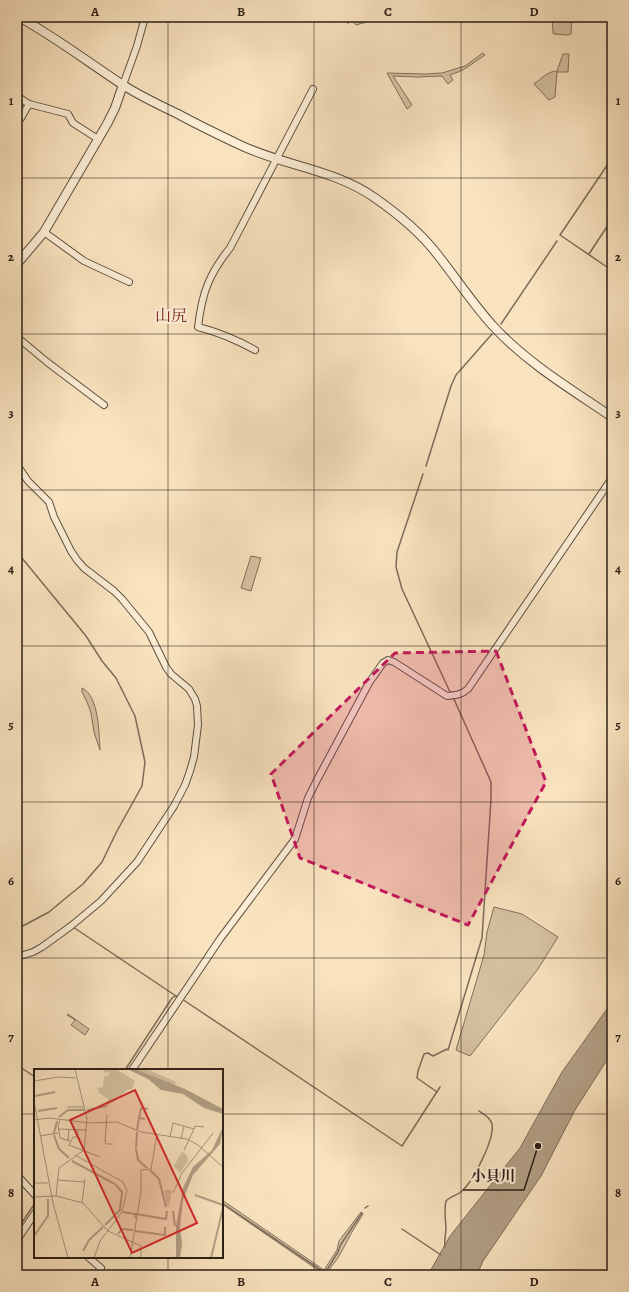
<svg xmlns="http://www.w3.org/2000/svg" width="629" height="1292" viewBox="0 0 629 1292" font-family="Alegreya,'Noto Serif JP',serif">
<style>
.green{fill:#d6c2a2;stroke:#81705c}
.water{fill:#b3a086;stroke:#7d6c5a}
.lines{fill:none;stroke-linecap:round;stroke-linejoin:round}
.stream{stroke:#7d6c5a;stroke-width:1.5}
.minor-casing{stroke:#5f5041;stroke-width:8}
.tertiary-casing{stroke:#5f5041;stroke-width:10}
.minor{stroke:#fbedd5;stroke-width:6}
.tertiary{stroke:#fbedd5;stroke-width:8}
.marked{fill:#c2185b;fill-opacity:0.2;stroke:#c2185b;stroke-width:3;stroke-dasharray:8 5;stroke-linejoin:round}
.grid{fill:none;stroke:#2c1f17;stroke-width:1;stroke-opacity:0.55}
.labels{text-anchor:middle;stroke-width:4;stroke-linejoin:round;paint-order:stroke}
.quarter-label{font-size:16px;fill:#7a1f14;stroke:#fbedd5}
.inset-river{fill:none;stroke:#b3a086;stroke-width:2}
.inset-road{fill:none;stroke:#a7957c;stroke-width:1}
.view{fill:#d62828;fill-opacity:0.15;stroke:#d62828;stroke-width:2}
.inset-edge{fill:none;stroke:#2c1f17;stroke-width:2}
.leader{fill:none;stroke:#2c1f17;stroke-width:1.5}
.callout-dot{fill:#2c1f17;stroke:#fbedd5;stroke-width:1.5}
.callout-label{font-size:15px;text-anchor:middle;font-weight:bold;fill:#2c1f17;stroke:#fbedd5;stroke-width:4;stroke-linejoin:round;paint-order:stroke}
.neatline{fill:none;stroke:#2c1f17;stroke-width:1.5}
.grid-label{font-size:13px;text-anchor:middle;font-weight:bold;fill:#2c1f17}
</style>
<rect width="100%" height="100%" fill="#f9e3bf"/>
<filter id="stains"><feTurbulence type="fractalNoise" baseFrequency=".005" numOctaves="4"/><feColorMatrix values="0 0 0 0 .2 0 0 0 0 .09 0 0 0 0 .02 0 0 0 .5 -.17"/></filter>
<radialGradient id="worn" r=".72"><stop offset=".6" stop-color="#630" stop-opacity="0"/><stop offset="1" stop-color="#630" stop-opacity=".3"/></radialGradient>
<g class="green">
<polygon points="350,17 382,17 378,19 356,25 353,22"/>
<polygon points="552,17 572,17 571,34 568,35 554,34 553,33"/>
<polygon points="483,53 485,55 463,70 450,75 453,80 448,84 442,76 417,77 393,76 412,105 407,109 387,73 425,74 442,73 465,66"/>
<path d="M563,54h6l-1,18h-11l-2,25 -6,3 -15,-16c7,-5 14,-13 23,-13z"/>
<polygon points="251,556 261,558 251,591 241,588"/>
<path d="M82,688c17,8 17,45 18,62l-6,-18 -3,-19 -4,-11 -5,-10z"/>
<polygon points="494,907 522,914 558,937 538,969 470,1056 456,1050 484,955 487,932"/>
<polygon points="68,1014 89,1029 85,1035 71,1025 75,1020 67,1015"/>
<polygon points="222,1200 324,1270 337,1250 339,1241 361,1212 363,1214 352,1232 338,1258 325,1275 222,1204"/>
</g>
<polygon class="water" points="612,1002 612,1056 607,1060 575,1110 541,1176 483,1261 477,1275 428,1275 450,1236 520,1148 562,1072"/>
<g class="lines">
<g class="stream">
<polyline points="344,17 348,23"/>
<polyline points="589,254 612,219"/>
<polyline points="607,267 560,235 608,164 612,166"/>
<polyline points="501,324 557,241"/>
<polyline points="426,466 451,386 456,375 492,334"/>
<polyline points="423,474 397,552 396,567 402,589 451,694"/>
<polyline points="17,552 86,636 102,661 116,678 135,716 145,762 142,786 117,831 102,862 83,884 61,902 49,912 17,929"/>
<polyline points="73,927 176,996"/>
<polyline points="182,999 402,1146 440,1087"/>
<polyline points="448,1050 482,938 491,799 491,782 453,697"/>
<polyline points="17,1065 35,1077"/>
<polyline points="125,1070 172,998 175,996 179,997"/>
<polyline points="437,1092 417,1078 418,1071 424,1054 428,1053 433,1056 447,1049"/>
<polyline points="222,1203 325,1273 338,1252 341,1244 362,1213"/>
<polyline points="365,1208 368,1206"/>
<polyline points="402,1229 441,1255"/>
<polyline points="17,1230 35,1203"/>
<path d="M445,1247c-1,-7 1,-13 1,-20 -1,-9 -2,-17 0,-26 4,-5 11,-5 16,-10 11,-10 33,-52 30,-67 -1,-6 -8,-10 -13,-13"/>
</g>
<defs>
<g id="minor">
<polyline points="123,85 137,46 145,17"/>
<polyline points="17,96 29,104 68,114 73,123 98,139"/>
<polyline points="17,121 21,118 29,104"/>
<polyline points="44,232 84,261 129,282"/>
<polyline points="17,337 47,362 104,405"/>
<path d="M255,350c-18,-10 -37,-18 -57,-23 4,-34 11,-53 32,-79l83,-159"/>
<polyline points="17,465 28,481 49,502 54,517 71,551 77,560 84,568 114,591 122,599 149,632 166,667 171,674 189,689 195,699 197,706 198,725 194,757 190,771 185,785 174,806 137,862 101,901 71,926 42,947 33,952 17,957"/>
<path d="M132,1070l88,-131 75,-100 13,-41 9,-18 52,-97 14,-20 5,-3 6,2 53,34c9,-1 14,-1 21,-7l144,-211"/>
<polyline points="17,1175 35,1195"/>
<polyline points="17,1240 35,1213"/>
<polyline points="88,1257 101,1268 96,1275"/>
</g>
<g id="tertiary">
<path d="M19,17c36,20 69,45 104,68 17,11 36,20 55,29 20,11 41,21 62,31 44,21 94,24 135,53 23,16 45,34 62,56 19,24 36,50 56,72 34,37 78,63 119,91"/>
<polyline points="17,264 44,232 107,124 115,108 123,85"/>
</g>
</defs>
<use href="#minor" class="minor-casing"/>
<use href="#tertiary" class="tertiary-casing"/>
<use href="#minor" class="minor"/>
<use href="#tertiary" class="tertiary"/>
</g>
<path class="marked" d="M496,651l50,131 -78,143 -168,-67 -29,-84 124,-121z"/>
<path class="grid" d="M168,17v1053M314,17v1258M461,17v1258M17,178h595M17,334h595M17,490h595M17,646h595M17,802h595M17,958h595M17,1114h18M222,1114h390M168,1257v18"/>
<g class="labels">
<g class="quarter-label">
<text x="171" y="321">山尻</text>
</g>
</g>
<g transform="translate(34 1069)">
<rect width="189" height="189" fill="#f9e3bf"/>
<path d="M69,0h13l19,12 -3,8 -5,1 -19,16 -2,-3 3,-4 -9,-5 -3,-6 6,-1 1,-11h4l1,-4 -4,1zM102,0h11l29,13 -2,4zM148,83l5,3 1,6 -8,12 -6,-7zM130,121h8l-3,16h-2z" fill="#d6c2a2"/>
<path d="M93,0h8l50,20 38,20v5l-19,-6 -21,-14 -22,-4 -13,-11zM189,58l-3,17 -27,31 -10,25 -3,27 2,17 -2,14h-4v-32l7,-38 10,-21 19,-17z" fill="#b3a086"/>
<path class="inset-river" d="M1,27l20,-4M53,41l20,-4M4,42l19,-3M25,48l9,-7h16M111,50l-6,-1 2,-10 7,1M103,61l2,-12M20,64l3,-12M20,66l5,14 10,9M102,79l1,-16M102,80l2,11 9,8M38,92l43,23 7,8 -2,18 -15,15M116,101l9,9 7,28M161,126l28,10M139,142l2,15M89,143l12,2M101,149l1,-4 30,5 1,-8M101,162l30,4v-8M84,165l4,-5 11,1M0,167l14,-20v-17M49,182l6,-11 14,-13M177,189l12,-50"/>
<path class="inset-road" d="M0,12l25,-4 17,1M0,32l19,102 15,55M33,38h17M73,45l-2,28 1,2h7M0,51l15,-2 41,5 27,-1 24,10 46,7 11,6 25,22M26,51l-2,5 2,13 10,3M24,60l29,1M44,61l-1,7h-4l-4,8 31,12M6,67l18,-3M136,68l3,-14 21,6 1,-3 9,1M147,70l3,-13M34,72l1,-12M150,81l10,-21M41,86l48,27 4,8 -5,22 -22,29 -6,17M23,111l27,2M0,114h14M139,124l9,-20 31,-40M22,127l27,7 25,28 33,15v12M0,128l22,-1 3,-28 25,-18 3,-31 -12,-50M48,134l3,-24M96,189l11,-66v-22l10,-1 6,-35"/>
<path class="view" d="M101,21l62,133 -65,30 -62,-133z"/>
<rect width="189" height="189" class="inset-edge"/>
</g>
<path class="leader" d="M538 1146L524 1190H463"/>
<circle class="callout-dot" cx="538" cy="1146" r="4"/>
<g class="callout-label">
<text x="493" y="1181">小貝川</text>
</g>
<rect width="629" height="1292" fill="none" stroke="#f9e3bf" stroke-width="44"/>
<rect x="22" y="22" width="585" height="1248" class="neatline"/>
<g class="grid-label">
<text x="95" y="16">A</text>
<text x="241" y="16">B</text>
<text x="388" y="16">C</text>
<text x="534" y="16">D</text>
<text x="11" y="105">1</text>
<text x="618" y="105">1</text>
<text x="11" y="261">2</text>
<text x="618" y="261">2</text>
<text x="11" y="417">3</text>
<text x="618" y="417">3</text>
<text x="11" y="573">4</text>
<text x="618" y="573">4</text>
<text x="11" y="729">5</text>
<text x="618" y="729">5</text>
<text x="11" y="885">6</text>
<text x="618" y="885">6</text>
<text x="11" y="1041">7</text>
<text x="618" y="1041">7</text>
<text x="11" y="1197">8</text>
<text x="618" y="1197">8</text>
<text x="95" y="1286">A</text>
<text x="241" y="1286">B</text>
<text x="388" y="1286">C</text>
<text x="534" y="1286">D</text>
</g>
<rect width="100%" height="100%" filter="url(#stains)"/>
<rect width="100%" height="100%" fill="url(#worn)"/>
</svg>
